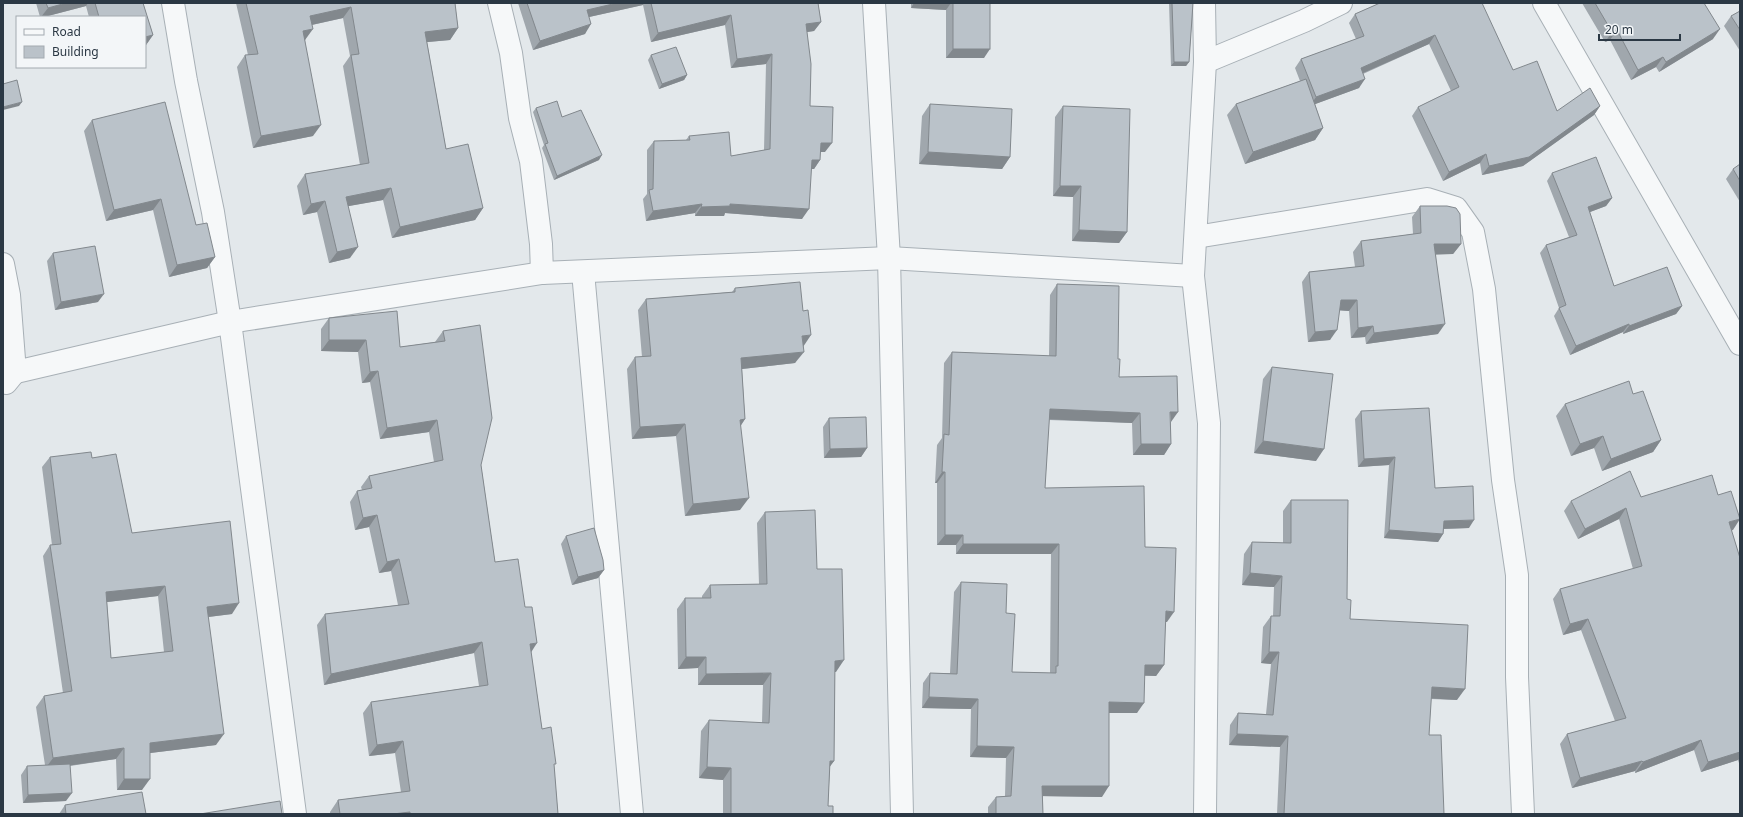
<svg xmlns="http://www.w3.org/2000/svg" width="1743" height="817" viewBox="0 0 1743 817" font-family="'Noto Sans',sans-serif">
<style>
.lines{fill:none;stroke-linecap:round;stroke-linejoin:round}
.street-casing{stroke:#a8b0b6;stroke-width:24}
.street{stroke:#f6f8f9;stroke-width:22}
.wall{fill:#a0a7ad;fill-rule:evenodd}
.shaded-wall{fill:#82888d}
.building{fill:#bac2c9;stroke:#82888d;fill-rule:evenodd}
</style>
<rect width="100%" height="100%" fill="#e3e8eb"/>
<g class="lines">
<defs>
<g id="street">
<polyline points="173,3 186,81 213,212 230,322 295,814"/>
<polyline points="499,3 511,53 520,118 531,161 541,244 542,273"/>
<polyline points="874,3 889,258 902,814"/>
<polyline points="1204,3 1205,62 1193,276 1209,423 1205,814"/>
<polyline points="1544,3 1740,344"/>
<polyline points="1205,62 1304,21 1341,3"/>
<polyline points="1196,237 1427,199 1456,208 1473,232 1484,289 1503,480 1517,575 1517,677 1523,814"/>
<polyline points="3,264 9,295 15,372 6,383"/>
<polyline points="583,272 632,814"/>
<polyline points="3,375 230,322 542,273 889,258 1193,276"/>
</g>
</defs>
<use href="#street" class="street-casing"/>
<use href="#street" class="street"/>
</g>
<g class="wall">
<polygon points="36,3 143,3 153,35 146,45 145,45 145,17 89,17 86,6 44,17 40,17"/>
<polygon points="236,3 455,3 458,28 450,40 427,42 446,149 483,208 475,220 392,238 383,200 348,206 350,258 329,263 317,212 303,215 297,186 305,174 360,165 343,66 350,56 343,18 312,25 305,40 313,136 253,148 237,67 245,55 248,55"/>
<polygon points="518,3 818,3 821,22 814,31 807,32 810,106 825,152 820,152 820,160 814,169 811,169 802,219 725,213 724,216 695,216 695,213 646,221 643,199 647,194 647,150 654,141 686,140 689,136 731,156 764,150 766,64 731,68 725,25 651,42 643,5 589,17 585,34 533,50"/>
<polygon points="911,3 990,3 984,58 946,58 946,10 911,8"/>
<polygon points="1169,3 1193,3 1189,62 1186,66 1171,66"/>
<polygon points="1380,3 1513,70 1557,111 1600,106 1594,115 1523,166 1482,175 1480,163 1443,181 1412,116 1418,107 1451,91 1429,44 1363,74 1359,88 1315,104 1323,128 1315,140 1245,164 1227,115 1236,104 1300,81 1295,68 1301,59 1356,39 1349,23 1355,14"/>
<polygon points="1582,3 1704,3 1713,39 1659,72 1656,67 1631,80 1610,40 1605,42"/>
<polygon points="1740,11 1740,51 1724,26 1731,16"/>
<polygon points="651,55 687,75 684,80 659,89 648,60"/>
<polygon points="930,104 1010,157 1002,169 919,164 922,116"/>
<polygon points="1063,106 1127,232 1119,243 1072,241 1073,197 1053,196 1055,117"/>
<polygon points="536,108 562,117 599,160 554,180 542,148 544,145 533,112"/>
<polygon points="92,120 196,225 215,257 207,268 169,277 153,210 106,221 84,131"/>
<polygon points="1740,164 1740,202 1726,179 1733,169"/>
<polygon points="1552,173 1612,198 1606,206 1590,212 1614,286 1682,306 1676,314 1623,334 1623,332 1570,355 1554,316 1559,308 1540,253 1546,245 1569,237 1547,181"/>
<polygon points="1420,206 1461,244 1453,254 1436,254 1438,334 1366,344 1365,337 1351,338 1349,311 1339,310 1330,340 1308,342 1302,282 1309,272 1355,267 1353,252 1361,241 1413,234 1412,217"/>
<polygon points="53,253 98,302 55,310 47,261"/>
<polygon points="1057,284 1118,359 1119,377 1171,422 1171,444 1164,455 1133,455 1132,423 1049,420 1045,488 1145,547 1167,622 1165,622 1164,665 1156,676 1145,676 1137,713 1109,713 1102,797 1043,796 1043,814 988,814 988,807 996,797 1005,796 1006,758 970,757 971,709 922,708 923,683 930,673 950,673 954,592 961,582 1006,613 1012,672 1050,673 1051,554 956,554 956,545 937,545 937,483 935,483 937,445 942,438 944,363 952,352 1049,356 1050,295"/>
<polygon points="735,288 803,346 795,363 742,369 745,419 740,427 740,510 685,516 676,436 632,439 627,369 635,357 642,357 638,310 646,299 732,292"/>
<polygon points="329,318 400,347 435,342 443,331 481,465 495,562 531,652 542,729 554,767 558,814 330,814 330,812 338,800 401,792 395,753 369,756 363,713 371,702 479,686 474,653 324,685 317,625 325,614 398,605 391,571 379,573 369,527 355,530 350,502 357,491 362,490 361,487 369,476 434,462 429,432 380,439 370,382 362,383 358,352 321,351 321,329"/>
<polygon points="1272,367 1316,461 1254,453 1263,379"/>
<polygon points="1633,394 1661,440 1653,452 1602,471 1594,448 1571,456 1556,416 1565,404"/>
<polygon points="1361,411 1435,488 1469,528 1444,529 1443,534 1438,542 1384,538 1389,465 1358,467 1355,419"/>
<polygon points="829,418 867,448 861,457 824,458 823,427"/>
<path d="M50,457l42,1 40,75 100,81 -24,3 8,128 -66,8 -8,37h-25l-1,-31 -46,7 -4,35 -43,2 -2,-28 6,-9 18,-1 -9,-58 8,-11 19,-3 -20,-137 7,-11h2l-10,-78zM158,596l6,56 -53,6 -4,-56z"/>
<polygon points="1718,495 1733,530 1731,530 1740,558 1740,766 1738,760 1701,772 1694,750 1635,773 1635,771 1572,788 1560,744 1567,734 1615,721 1581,630 1563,635 1553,599 1560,589 1633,569 1619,519 1578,539 1564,511 1571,501 1641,497"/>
<polygon points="1291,500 1347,599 1350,619 1457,700 1431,699 1429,735 1444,814 1277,814 1280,747 1229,745 1230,725 1238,713 1266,714 1271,664 1261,663 1263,627 1271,616 1273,616 1274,587 1242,585 1244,554 1252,542 1283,543 1283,511"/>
<polygon points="765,512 817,569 836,672 835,672 834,761 830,766 828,806 833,814 723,814 723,780 699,778 701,731 709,720 762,723 763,685 698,685 698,668 678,669 677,609 685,598 702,598 702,596 710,585 759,584 757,523"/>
<polygon points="566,536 604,570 598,578 572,585 561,544"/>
<polygon points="65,805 146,814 59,814"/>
</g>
<g class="shaded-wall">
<polygon points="66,3 88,3 86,6 44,17 41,17 48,8"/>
<polygon points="617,3 644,3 643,5 580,19 587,10"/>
<polygon points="914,3 951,3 946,10 911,8"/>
<polygon points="351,7 343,18 302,27 310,16"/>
<polygon points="731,15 725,25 651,42 658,33"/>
<polygon points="821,22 814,31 800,33 806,24"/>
<polygon points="591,24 585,34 533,50 540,41"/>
<polygon points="458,28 450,40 417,43 425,32"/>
<polygon points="313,29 305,40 295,43 303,31"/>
<polygon points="1720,29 1713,39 1659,72 1666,62"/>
<polygon points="1617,30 1610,40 1605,42 1612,32"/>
<polygon points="153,35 146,45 145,45 145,37"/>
<polygon points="1435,35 1429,44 1354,77 1361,68"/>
<polygon points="953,49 990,49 984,58 946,58"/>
<polygon points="772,54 766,64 731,68 737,59"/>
<polygon points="1663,57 1656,67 1631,80 1638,70"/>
<polygon points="1174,62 1189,62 1186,66 1171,66"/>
<polygon points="687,75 684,80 659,89 662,84"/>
<polygon points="1365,79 1359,88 1310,106 1316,97"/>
<polygon points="22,102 19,106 3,110 3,107"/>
<polygon points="1600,106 1594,115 1523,166 1482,175 1489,166"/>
<polygon points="321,125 313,136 253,148 261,136"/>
<polygon points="1323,128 1315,140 1245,164 1253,152"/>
<polygon points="821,143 832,143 825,152 814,152"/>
<polygon points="928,152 1010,157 1002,169 919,164"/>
<polygon points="1486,154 1480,163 1443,181 1449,172"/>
<polygon points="602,155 599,160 554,180 557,176"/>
<polygon points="812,160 820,160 814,169 805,169"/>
<polygon points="1060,186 1081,186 1073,197 1053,196"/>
<polygon points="391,188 383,200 338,208 346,197"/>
<polygon points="1612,198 1606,206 1582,215 1588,207"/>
<polygon points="161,199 153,210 106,221 114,210"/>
<polygon points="325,201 317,212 303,215 311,204"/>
<polygon points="702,204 695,213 646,221 653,211"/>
<polygon points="730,204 809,209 802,219 725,213 724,216 695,216 701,207"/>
<polygon points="483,208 475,220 392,238 400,227"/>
<polygon points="1079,230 1127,232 1119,243 1072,241"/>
<polygon points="1434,244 1461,244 1453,254 1427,255"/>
<polygon points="358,247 350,258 329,263 337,252"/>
<polygon points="215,257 207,268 169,277 177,265"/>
<polygon points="104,294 98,302 55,310 61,302"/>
<polygon points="1341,300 1357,300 1349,311 1333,310"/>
<polygon points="1682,306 1676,314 1623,334 1629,326"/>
<polygon points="1445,324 1438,334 1366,344 1374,333"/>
<polygon points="1629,324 1623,332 1570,355 1576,346"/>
<polygon points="1373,326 1365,337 1351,338 1358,328"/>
<polygon points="1337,330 1330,340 1308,342 1315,332"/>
<polygon points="811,335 803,347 802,336"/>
<polygon points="329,340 366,340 358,352 321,351"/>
<polygon points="804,352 795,363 733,370 741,358"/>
<polygon points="378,371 370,382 362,383 370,372"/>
<polygon points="1050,409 1140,413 1132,423 1042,419"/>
<polygon points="1170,412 1178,412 1171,422"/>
<polygon points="745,419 737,431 740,420"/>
<polygon points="437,420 429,432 380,439 387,428"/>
<polygon points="685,424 676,436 632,439 640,427"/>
<polygon points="1603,436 1594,448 1571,456 1580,444"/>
<polygon points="1661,440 1653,452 1602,471 1611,459"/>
<polygon points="1263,441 1324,449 1316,461 1254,453"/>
<polygon points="1141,444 1171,444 1164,455 1133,455"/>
<polygon points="867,448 861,457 824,458 830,449"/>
<polygon points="1395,457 1389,465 1358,467 1364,459"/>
<polygon points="942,472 945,472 937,483 935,483"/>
<polygon points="749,498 740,510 685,516 693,504"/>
<polygon points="1626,508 1619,519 1578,539 1585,529"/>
<polygon points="377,515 369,527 355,530 363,518"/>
<polygon points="1740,519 1733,530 1722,533 1729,522"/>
<polygon points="1474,520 1469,528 1439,529 1444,521"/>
<polygon points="1389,530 1443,534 1438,542 1384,538"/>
<polygon points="945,535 963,535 956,545 937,545"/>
<polygon points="963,544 1059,544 1051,554 956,554"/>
<polygon points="399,559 391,571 379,573 387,562"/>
<polygon points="604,570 598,578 572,585 578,577"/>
<polygon points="1250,573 1282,576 1274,587 1242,585"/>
<polygon points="165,586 158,596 99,603 106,592"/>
<polygon points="239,603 232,614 200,618 207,607"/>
<polygon points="1166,611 1174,612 1167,622 1158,622"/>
<polygon points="1588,619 1581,630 1563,635 1570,624"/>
<polygon points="482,642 474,653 324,685 331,674"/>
<polygon points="537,643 530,654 530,644"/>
<polygon points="1269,652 1279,652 1271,664 1261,663"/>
<polygon points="686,657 706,657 698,668 678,669"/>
<polygon points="844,660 836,672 828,672 835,661"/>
<polygon points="1145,665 1164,665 1156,676 1138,675"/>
<polygon points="771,673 763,685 698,685 706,674"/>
<polygon points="1432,687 1465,689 1457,700 1424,698"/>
<polygon points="929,697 978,699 971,709 922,708"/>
<polygon points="1109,702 1144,703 1137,713 1102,713"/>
<polygon points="224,734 216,745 142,754 150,743"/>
<polygon points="1237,734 1288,736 1280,747 1229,745"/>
<polygon points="1701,740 1694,750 1635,773 1643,762"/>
<polygon points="403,741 395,753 369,756 377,745"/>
<polygon points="977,746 1014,747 1006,758 970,757"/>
<polygon points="124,748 116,759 45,769 53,758"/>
<polygon points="1740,752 1740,758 1738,760 1701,772 1708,762"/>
<polygon points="830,761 834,761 826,772"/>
<polygon points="1642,761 1635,771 1572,788 1580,778"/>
<polygon points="707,767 731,768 723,780 699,778"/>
<polygon points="124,779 150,779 142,790 117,790"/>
<polygon points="1042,786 1109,786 1102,797 1035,796"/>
<polygon points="72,793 66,801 23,803 28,795"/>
<polygon points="410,812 408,814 393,814"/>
</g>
<g class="building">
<polygon points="46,3 66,3 48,8"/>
<polygon points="95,3 143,3 153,35 145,37 145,17 99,17"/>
<polygon points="246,3 455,3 458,28 425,32 446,149 468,144 483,208 400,227 391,188 346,197 358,247 337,252 325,201 311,204 305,174 369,163 351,55 359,54 351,7 310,16 313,29 303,31 321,125 261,136 245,55 258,54"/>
<polygon points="527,3 617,3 587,10 591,24 540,41"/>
<polygon points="651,3 818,3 821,22 806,24 811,64 810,106 833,107 832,143 821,143 820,160 812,160 809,209 730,204 730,206 701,207 702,204 653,211 649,190 653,189 654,141 690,140 689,136 729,132 731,156 770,149 772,54 737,59 731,15 658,33"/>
<rect x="953" y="3" width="37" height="46"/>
<polygon points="1172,3 1193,3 1189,62 1174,62"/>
<polygon points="1380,3 1482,3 1513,70 1537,61 1557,111 1590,88 1600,106 1529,157 1489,166 1486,154 1449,172 1418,107 1459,87 1435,35 1361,68 1365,79 1316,97 1301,59 1364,36 1355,14"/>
<polygon points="1595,3 1704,3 1720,29 1666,62 1663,57 1638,70 1617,30 1612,32"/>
<polygon points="1740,11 1740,30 1731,16"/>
<polygon points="676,47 687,75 662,84 651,55"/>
<polygon points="1306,79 1323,128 1253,152 1236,104"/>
<polygon points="17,80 22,102 3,107 3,84"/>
<polygon points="557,101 562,117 581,110 602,155 557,176 545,144 548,143 536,108"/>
<polygon points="165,102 196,225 207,223 215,257 177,265 161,199 114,210 92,120"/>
<polygon points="930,104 1012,109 1010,157 928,152"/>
<polygon points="1063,106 1130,109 1127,232 1079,230 1081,186 1060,186"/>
<polygon points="1596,157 1612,198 1588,207 1614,286 1667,267 1682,306 1629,326 1629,324 1576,346 1559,308 1566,305 1546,245 1577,235 1552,173"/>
<polygon points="1740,164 1740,181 1733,169"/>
<polygon points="1420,206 1447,206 1456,208 1460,214 1461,244 1434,244 1445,324 1374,333 1373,326 1358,328 1357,300 1341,300 1337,330 1315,332 1309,272 1364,266 1361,241 1421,233"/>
<polygon points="95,246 104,294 61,302 53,253"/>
<polygon points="800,282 803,311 808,310 811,335 802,336 804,352 741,358 745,419 740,420 749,498 693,504 685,424 640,427 635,357 651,356 646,299 735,292 735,288"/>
<polygon points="1057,284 1119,286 1118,359 1120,359 1119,377 1177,376 1178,412 1170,412 1171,444 1141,444 1140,413 1050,409 1045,488 1144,486 1145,547 1176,548 1174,612 1166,611 1164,665 1145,665 1144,703 1109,702 1109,786 1042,786 1043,814 996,814 996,797 1011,796 1014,747 977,746 978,699 929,697 930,673 957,674 961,582 1007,584 1006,613 1015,614 1012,672 1056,673 1056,666 1058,666 1059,544 963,544 963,535 945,535 945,472 942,472 944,434 949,435 952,352 1056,356"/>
<polygon points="397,311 400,347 445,341 443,331 480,325 492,418 481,465 495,562 518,559 525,607 532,607 537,643 530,644 542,729 551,727 556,764 554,764 558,814 410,814 410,812 393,814 340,814 338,800 410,791 403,741 377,745 371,702 488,685 482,642 331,674 325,614 409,604 399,559 387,562 377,515 363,518 357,491 372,488 369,476 443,460 437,420 387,428 378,371 370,372 366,340 329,340 329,318"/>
<polygon points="1272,367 1333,374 1324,449 1263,441"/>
<polygon points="1629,381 1633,394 1643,391 1661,440 1611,459 1603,436 1580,444 1565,404"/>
<polygon points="1429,408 1435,488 1473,486 1474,520 1444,521 1443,534 1389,530 1395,457 1364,459 1361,411"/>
<polygon points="866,417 867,448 830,449 829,418"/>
<path d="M91,452l1,6 24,-4 16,79 98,-12 9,82 -32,4 17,127 -74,9v36h-26v-31l-71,10 -9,-62 28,-5 -22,-146 11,-1 -11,-87zM165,586l8,65 -62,7 -5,-66z"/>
<polygon points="1630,471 1641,497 1712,475 1718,495 1731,491 1740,519 1729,522 1740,558 1740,752 1708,762 1701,740 1643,762 1642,761 1580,778 1567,734 1626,718 1588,619 1570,624 1560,589 1642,566 1626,508 1585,529 1571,501"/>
<polygon points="1291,500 1348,500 1347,599 1351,600 1350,619 1468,625 1465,689 1432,687 1429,735 1441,735 1444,814 1284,814 1288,736 1237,734 1238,713 1273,715 1279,652 1269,652 1271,616 1280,616 1282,576 1250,573 1252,542 1291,543"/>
<polygon points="815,510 817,569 842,569 844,660 835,661 834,761 830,761 828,806 833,806 833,814 731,814 731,768 707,767 709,720 769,723 771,673 706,674 706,657 686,657 685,598 711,598 710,585 767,584 765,512"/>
<polygon points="594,528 603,560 604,570 578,577 566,536"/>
<polygon points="70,764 72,793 28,795 27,766"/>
<polygon points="142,792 146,814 66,814 65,805"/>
<polygon points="280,801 282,814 200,814"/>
</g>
<rect width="1743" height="817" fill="none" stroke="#2b3844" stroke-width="8"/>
<rect x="16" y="16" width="130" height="52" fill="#f3f6f8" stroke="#a3aab0"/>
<rect x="24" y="29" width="20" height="6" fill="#f6f8f9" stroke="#a3aab0"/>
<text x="52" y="36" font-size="12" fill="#2b3844">Road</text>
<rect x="24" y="46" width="20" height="12" fill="#bac2c9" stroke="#a3aab0"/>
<text x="52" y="56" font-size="12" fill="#2b3844">Building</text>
<path d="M1599 34v6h81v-6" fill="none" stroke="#2b3844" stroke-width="2"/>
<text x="1605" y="34" font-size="12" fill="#2b3844" stroke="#f3f6f8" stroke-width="3" paint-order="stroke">20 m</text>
</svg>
